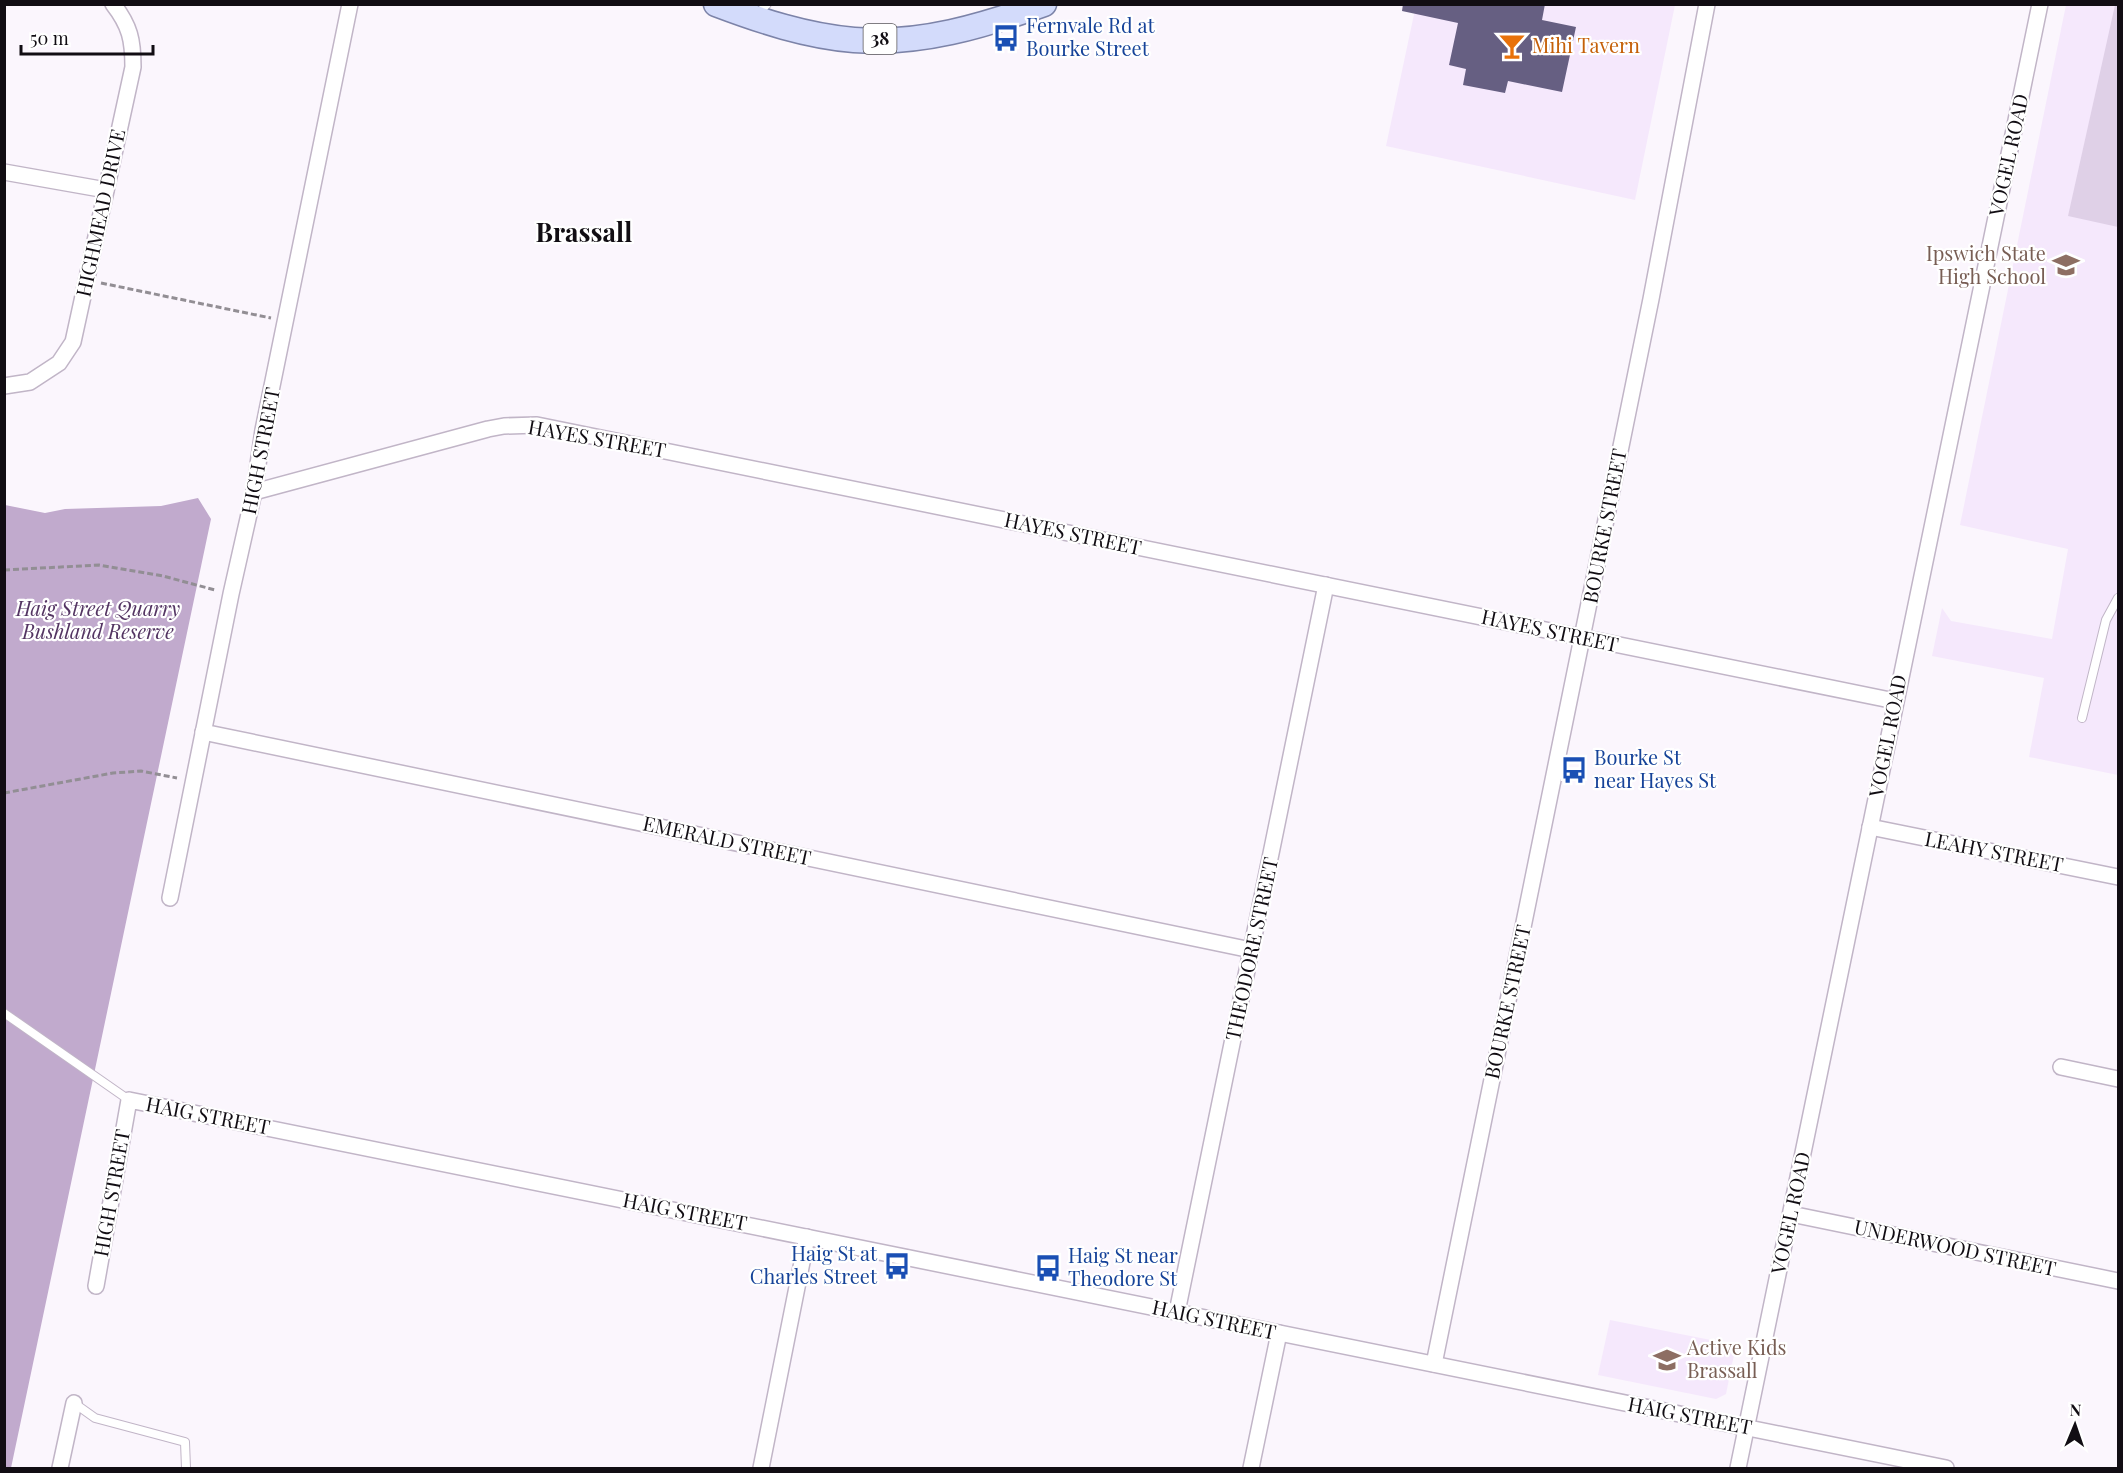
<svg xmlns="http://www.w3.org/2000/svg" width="2123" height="1473" viewBox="0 0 2123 1473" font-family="'Playfair Display',serif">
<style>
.built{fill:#f5e8fc}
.green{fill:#dfd0e7}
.forest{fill:#c1aacd}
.building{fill:#665f82}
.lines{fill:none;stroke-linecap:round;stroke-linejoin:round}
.service-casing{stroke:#c1b5c7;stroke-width:10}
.minor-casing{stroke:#c1b5c7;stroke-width:18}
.primary-casing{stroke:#7c83a8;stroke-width:27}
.path{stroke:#928e94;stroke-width:3;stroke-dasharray:6 3;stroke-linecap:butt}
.service{stroke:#fff;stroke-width:8}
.minor{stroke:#fff;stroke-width:15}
.primary{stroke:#d3dbfb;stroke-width:24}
.labels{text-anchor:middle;stroke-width:4.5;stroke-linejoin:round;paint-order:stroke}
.shield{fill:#fff;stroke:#58565a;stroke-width:1.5}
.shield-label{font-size:18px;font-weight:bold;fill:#110d13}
.transit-label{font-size:20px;fill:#164399;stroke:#fff;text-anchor:start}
.food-label{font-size:20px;fill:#c56008;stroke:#fff;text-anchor:start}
.street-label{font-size:20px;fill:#110d13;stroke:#fff}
.education-label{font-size:20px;fill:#785e54;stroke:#fff;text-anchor:end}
.park-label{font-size:20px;font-style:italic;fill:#533462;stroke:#fff}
.district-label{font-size:26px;font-weight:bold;fill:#110d13;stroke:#fff}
</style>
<rect width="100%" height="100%" fill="#fbf6fd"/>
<g class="built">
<polygon points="1416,5 1675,5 1635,200 1386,146"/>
<polygon points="2066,5 2118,5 2118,775 2029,757 2044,678 1932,656 1942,608 1951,621 2052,639 2068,549 1960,525"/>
<polygon points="1610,1320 1736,1345 1726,1394 1716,1399 1598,1375"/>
</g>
<polygon class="green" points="2115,5 2118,5 2118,227 2068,216"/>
<polygon class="forest" points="198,498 211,519 11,1468 5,1468 5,505 45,513 65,509 161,506"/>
<polygon class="building" points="1403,4 1545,4 1542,20 1576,27 1562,92 1508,81 1505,93 1463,85 1466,69 1449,65 1458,23 1402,11"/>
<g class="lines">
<defs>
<g id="service">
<polyline points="757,15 767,4"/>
<polyline points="2082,718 2106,620 2118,598"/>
<polyline points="4,1013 129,1100"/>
<polyline points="74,1403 95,1418 185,1442 186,1468"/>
</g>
<g id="minor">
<polyline points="4,172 106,190"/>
<path d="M4,386l26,-4 29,-19 14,-21 60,-275c0,-27 -3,-41 -20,-63"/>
<polyline points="254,492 488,429 504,426 537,425 1895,701"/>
<polyline points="203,732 1251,950"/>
<polyline points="1870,827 2118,877"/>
<polyline points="170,898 231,594 254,492 263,430 350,4"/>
<polyline points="2061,1067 2118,1079"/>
<polyline points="1791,1214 2118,1281"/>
<polyline points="96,1286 129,1100 1946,1468"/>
<polyline points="1177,1312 1326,585"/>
<polyline points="1434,1364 1651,299 1707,4"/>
<polyline points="60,1468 74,1403"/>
<polyline points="761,1468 807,1237"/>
<polyline points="1251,1468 1279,1333"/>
<polyline points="1738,1468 2040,4"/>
</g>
<path id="primary" d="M716,4c45,17 90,32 138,36 66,5 129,-14 190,-36"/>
</defs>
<use href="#service" class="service-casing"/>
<use href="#minor" class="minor-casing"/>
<use href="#primary" class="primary-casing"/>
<g class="path">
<polyline points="101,283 271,318"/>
<polyline points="4,570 99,565 163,576 215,590"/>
<polyline points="4,793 113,773 141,771 177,778"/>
</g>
<use href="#service" class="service"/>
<use href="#minor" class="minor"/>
<use href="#primary" class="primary"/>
</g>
<defs>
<symbol id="bus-bare" viewBox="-9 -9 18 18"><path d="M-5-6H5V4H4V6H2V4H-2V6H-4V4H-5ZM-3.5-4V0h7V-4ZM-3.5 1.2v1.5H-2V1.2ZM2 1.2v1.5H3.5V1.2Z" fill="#1a4fb4" stroke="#fff" stroke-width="2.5" paint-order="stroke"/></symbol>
<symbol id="bar-bare" viewBox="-9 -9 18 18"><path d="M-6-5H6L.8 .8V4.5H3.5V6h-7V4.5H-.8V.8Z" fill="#e8710a" stroke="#fff" stroke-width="2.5" paint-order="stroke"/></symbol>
<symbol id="school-bare" viewBox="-9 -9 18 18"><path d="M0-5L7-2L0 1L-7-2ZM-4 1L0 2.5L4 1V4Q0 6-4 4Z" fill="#8d6e63" stroke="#fff" stroke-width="2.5" paint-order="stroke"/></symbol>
</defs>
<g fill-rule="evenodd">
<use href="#bus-bare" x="987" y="19" width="38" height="38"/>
<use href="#bar-bare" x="1493" y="27" width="38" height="38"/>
<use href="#school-bare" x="2047" y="246" width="38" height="38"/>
<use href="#bus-bare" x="1555" y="751" width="38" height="38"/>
<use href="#bus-bare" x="878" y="1247" width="38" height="38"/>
<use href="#bus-bare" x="1029" y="1249" width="38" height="38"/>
<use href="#school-bare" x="1648" y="1341" width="38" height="38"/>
</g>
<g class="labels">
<rect class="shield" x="863.5" y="24" width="33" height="30" rx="4.5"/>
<g class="shield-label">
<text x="880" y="45">38</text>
</g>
<g class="transit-label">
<text x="1026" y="33">Fernvale Rd at<tspan x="1026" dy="23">Bourke Street</tspan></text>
<text x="1594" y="765">Bourke St<tspan x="1594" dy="23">near Hayes St</tspan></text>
<text x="877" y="1261" text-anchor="end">Haig St at<tspan x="877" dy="23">Charles Street</tspan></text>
<text x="1068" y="1263">Haig St near<tspan x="1068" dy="23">Theodore St</tspan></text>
</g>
<g class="food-label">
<text x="1532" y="53">Mihi Tavern</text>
</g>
<g class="street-label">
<text transform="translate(2009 155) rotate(-78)" y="7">VOGEL ROAD</text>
<text transform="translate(101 213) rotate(-78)" y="7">HIGHMEAD DRIVE</text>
<text transform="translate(597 439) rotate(10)" y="7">HAYES STREET</text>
<text transform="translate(261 451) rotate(-79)" y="7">HIGH STREET</text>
<text transform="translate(1605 526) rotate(-79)" y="7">BOURKE STREET</text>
<text transform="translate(1073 534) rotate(12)" y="7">HAYES STREET</text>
<text transform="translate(1550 631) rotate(12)" y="7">HAYES STREET</text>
<text transform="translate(1888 736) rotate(-79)" y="7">VOGEL ROAD</text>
<text transform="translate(727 841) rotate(12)" y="7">EMERALD STREET</text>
<text transform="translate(1994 852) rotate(11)" y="7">LEAHY STREET</text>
<text transform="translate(1252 949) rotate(-78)" y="7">THEODORE STREET</text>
<text transform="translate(1508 1002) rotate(-78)" y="7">BOURKE STREET</text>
<text transform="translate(208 1116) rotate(11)" y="7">HAIG STREET</text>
<text transform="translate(112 1193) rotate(-80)" y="7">HIGH STREET</text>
<text transform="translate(685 1212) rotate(11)" y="7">HAIG STREET</text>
<text transform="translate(1791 1213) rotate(-78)" y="7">VOGEL ROAD</text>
<text transform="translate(1955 1248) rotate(12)" y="7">UNDERWOOD STREET</text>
<text transform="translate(1214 1320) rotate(12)" y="7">HAIG STREET</text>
<text transform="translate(1690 1416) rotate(11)" y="7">HAIG STREET</text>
</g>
<g class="education-label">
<text x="2046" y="261">Ipswich State<tspan x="2046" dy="23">High School</tspan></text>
<text x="1687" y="1355" text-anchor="start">Active Kids<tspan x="1687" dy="23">Brassall</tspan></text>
</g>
<g class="park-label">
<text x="98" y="616">Haig Street Quarry<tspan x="98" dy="23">Bushland Reserve</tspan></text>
</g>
<g class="district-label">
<text x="584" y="242">Brassall</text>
</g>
</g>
<rect width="2123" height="1473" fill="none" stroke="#110d13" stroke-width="12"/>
<g transform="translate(2075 1425) rotate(2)" stroke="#ffffff" stroke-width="4.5" paint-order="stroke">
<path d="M0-4.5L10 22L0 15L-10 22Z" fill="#110d13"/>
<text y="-9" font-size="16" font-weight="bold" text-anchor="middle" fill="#110d13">N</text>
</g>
<path d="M21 45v9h132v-9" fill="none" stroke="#110d13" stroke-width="3"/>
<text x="30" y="45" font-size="18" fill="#110d13" stroke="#ffffff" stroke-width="4.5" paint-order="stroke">50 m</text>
</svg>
